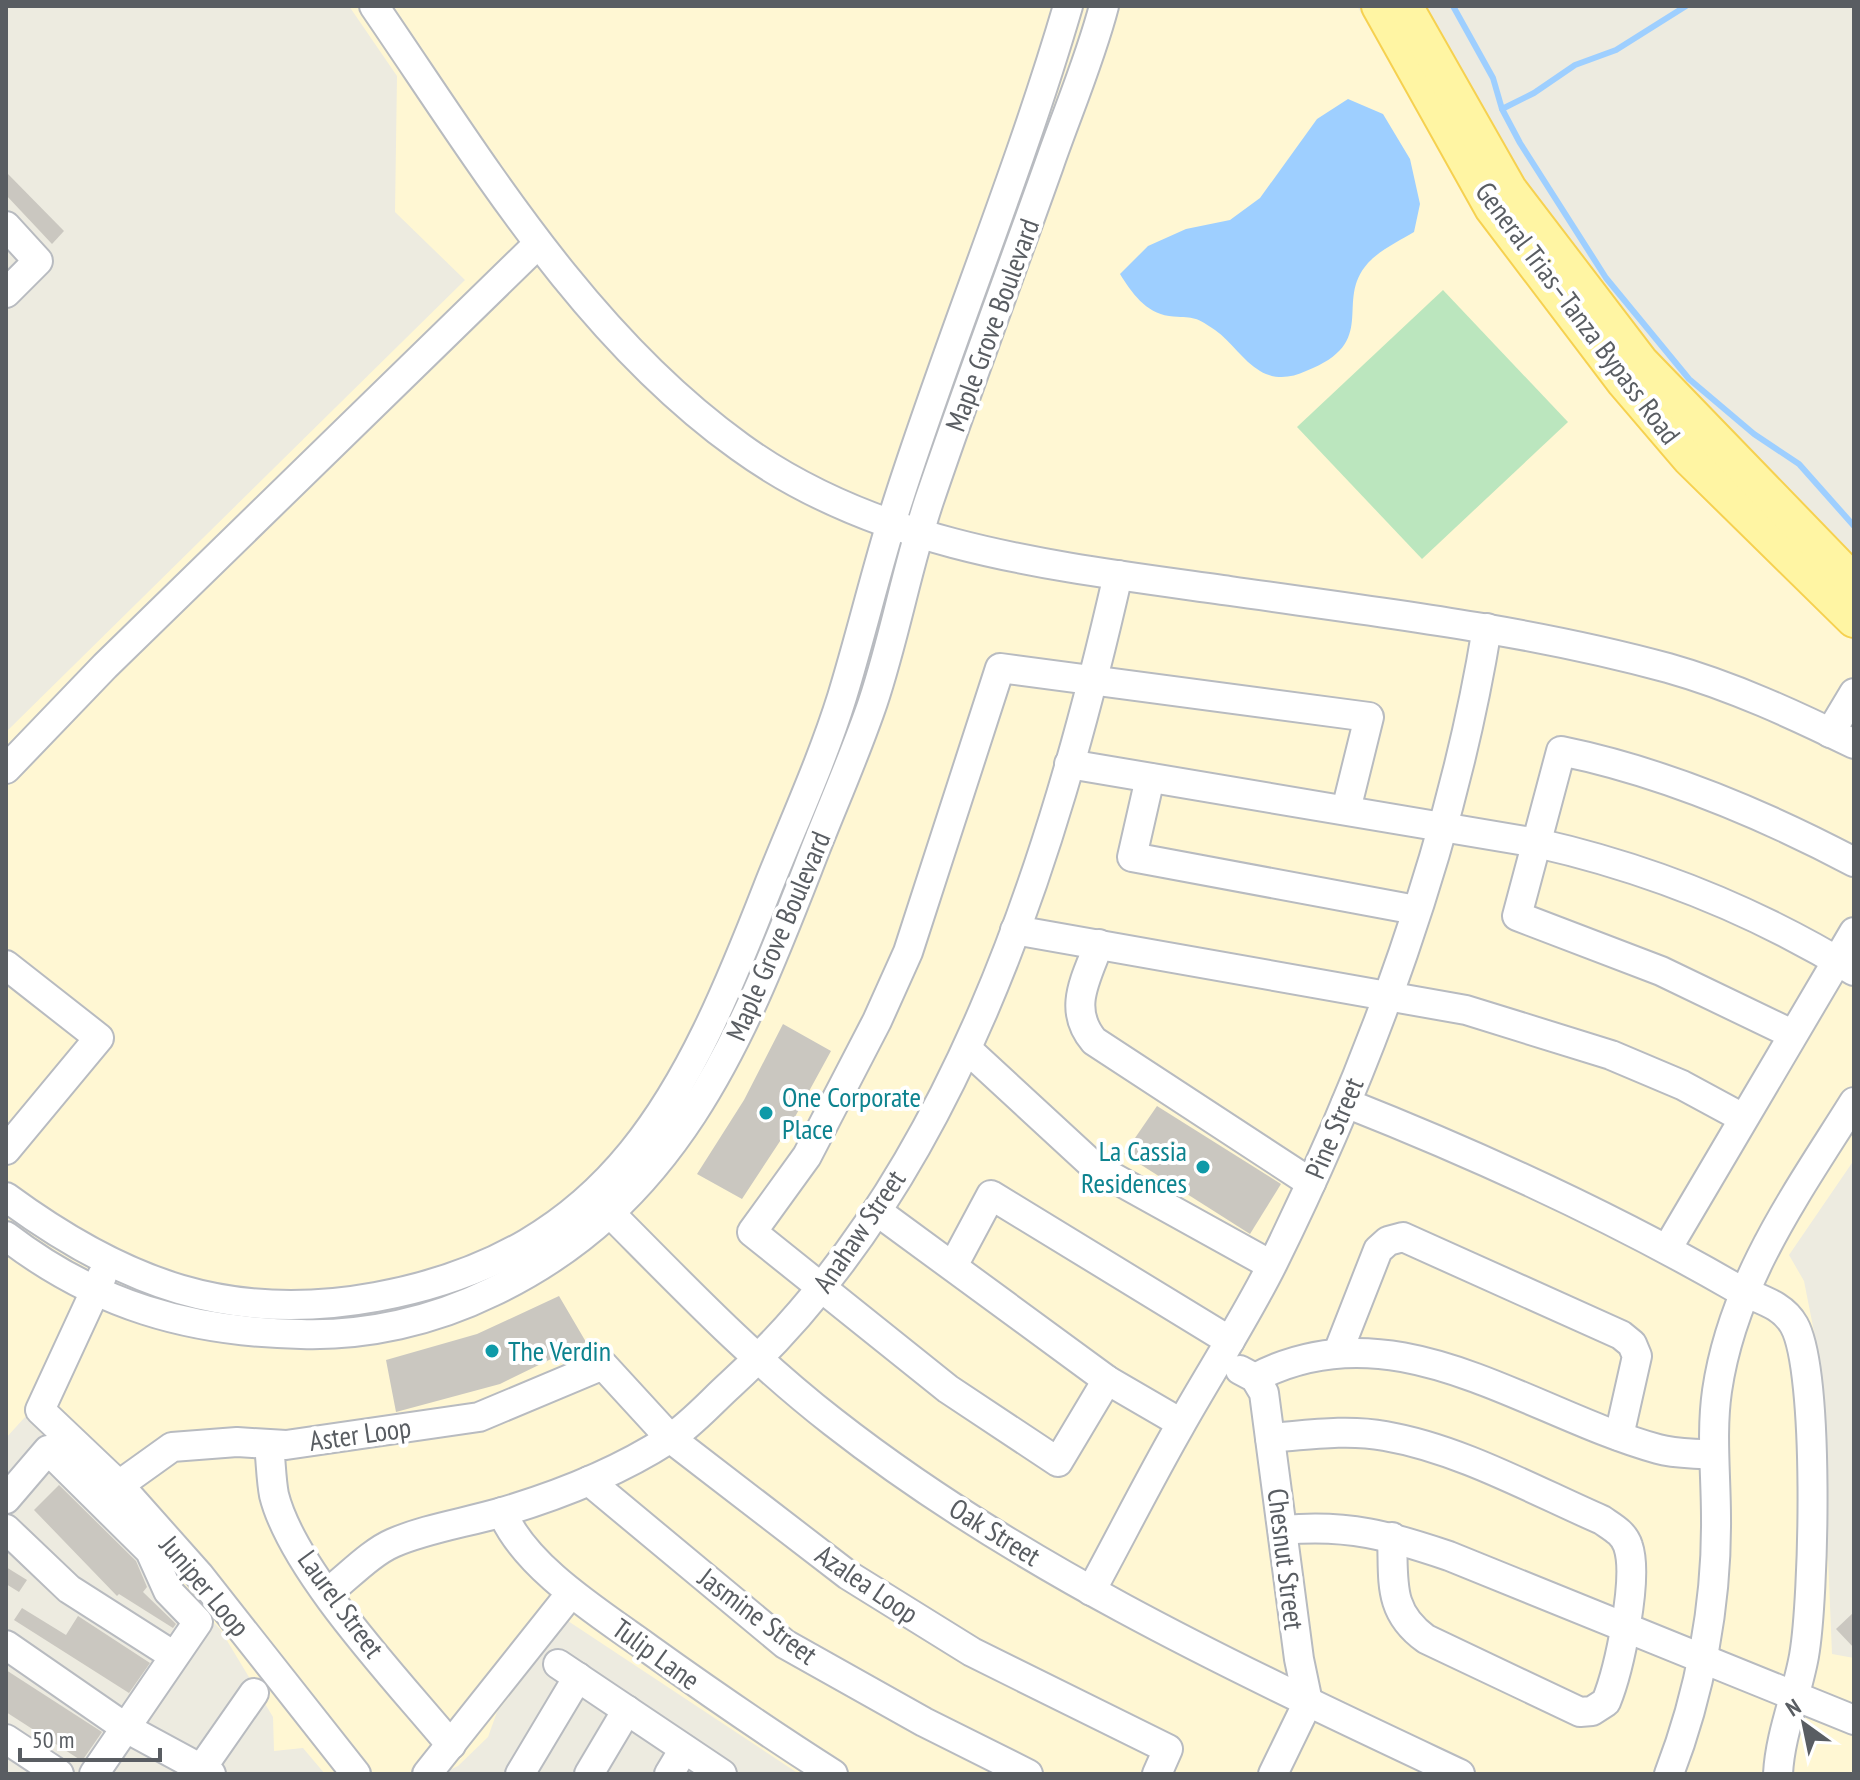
<svg xmlns="http://www.w3.org/2000/svg" width="1860" height="1780" viewBox="0 0 1860 1780" font-family="'PT Sans Narrow',sans-serif">
<style>
.commercial{fill:#fff7d3}
.green{fill:#bbe6be}
.water{fill:#9ecfff}
.lines{fill:none;stroke-linecap:round;stroke-linejoin:round}
.stream{stroke:#9ecfff;stroke-width:6}
.building{fill:#cac7c0}
.minor-casing{stroke:#b8bbc0;stroke-width:32}
.major-casing{stroke:#f6d150;stroke-width:38}
.minor{stroke:#fff;stroke-width:28}
.major{stroke:#fff5a3;stroke-width:34}
.culture-dot{fill:#0f9aa8;stroke:#fff;stroke-width:3}
.labels{text-anchor:middle;stroke-width:8;stroke-linejoin:round;paint-order:stroke}
.street-label{font-size:28px;fill:#595d62;stroke:#fff}
.culture-label{font-size:28px;fill:#0d838f;stroke:#fff;text-anchor:start}
</style>
<rect width="100%" height="100%" fill="#edebe0"/>
<polygon class="commercial" points="349,6 1357,6 1484,221 1578,351 1636,419 1854,642 1854,1160 1789,1255 1804,1281 1820,1362 1832,1654 1854,1658 1854,1774 799,1774 568,1621 497,1712 488,1737 458,1766 441,1774 325,1774 303,1748 274,1751 273,1717 220,1629 173,1581 158,1550 25,1417 6,1438 6,732 465,280 395,212 397,76"/>
<polygon class="green" points="1443,290 1568,422 1422,559 1297,427"/>
<path class="water" d="M1348,99l35,15 27,45 10,45 -6,28c-15,9 -34,18 -46,31 -35,39 13,79 -62,108 -15,7 -31,9 -46,0 -17,-10 -29,-30 -45,-41 -23,-16 -21,-11 -46,-14 -23,-3 -38,-24 -49,-42l28,-28 38,-17 44,-9 30,-22 57,-79z"/>
<g class="lines">
<g class="stream">
<polyline points="1453,6 1493,78 1502,109 1520,143 1606,278 1689,379 1754,434 1799,464 1854,526"/>
<polyline points="1502,109 1534,93 1575,65 1616,50 1686,6"/>
</g>
</g>
<g class="building">
<polygon points="6,172 64,231 52,244 6,195"/>
<polygon points="783,1024 831,1051 790,1126 742,1199 697,1174 744,1100"/>
<polygon points="1157,1106 1281,1184 1250,1234 1124,1154"/>
<polygon points="559,1296 586,1342 500,1384 396,1412 386,1360 477,1334"/>
<polygon points="59,1485 136,1561 147,1587 143,1592 176,1624 173,1628 119,1594 117,1596 34,1510"/>
<polygon points="6,1567 27,1580 19,1592 6,1584"/>
<polygon points="22,1608 66,1635 78,1616 150,1663 129,1693 14,1620"/>
<polygon points="1854,1612 1854,1648 1836,1629"/>
<polygon points="6,1670 102,1732 82,1761 6,1712"/>
</g>
<g class="lines">
<defs>
<g id="minor">
<path d="M374,6c107,156 210,329 366,441 142,103 322,120 490,144 147,21 295,38 438,77 64,18 127,47 186,76"/>
<polyline points="6,226 38,261 6,293"/>
<polyline points="1830,733 1854,693"/>
<path d="M1069,764l468,79c111,25 219,68 317,128"/>
<polyline points="6,769 105,666 538,244"/>
<polyline points="1150,778 1132,857 1416,910"/>
<polyline points="1015,930 1466,1010 1611,1055 1682,1085 1743,1118"/>
<path d="M1099,944c-13,35 -32,65 -5,97l217,142"/>
<polyline points="6,965 99,1038 6,1150"/>
<path d="M1792,1034l-131,-63 -144,-55 44,-165c103,21 200,62 293,111"/>
<polyline points="967,1049 1096,1168 1271,1265"/>
<path d="M1346,1103c134,53 263,112 388,184 21,12 47,15 60,38 26,46 20,274 10,331 -7,39 -24,78 -26,118"/>
<path d="M6,1197c117,86 224,127 370,100 240,-44 312,-205 392,-410 25,-63 54,-126 74,-190 20,-65 35,-131 56,-196 53,-166 121,-328 170,-495"/>
<path d="M599,1202c76,76 149,154 234,220 189,148 411,250 627,352"/>
<polyline points="878,1212 1107,1380 1181,1423"/>
<path d="M6,1236c90,69 183,96 295,98 65,2 132,-13 191,-42 182,-87 247,-247 316,-424 21,-55 46,-110 65,-166 22,-66 34,-135 56,-201 38,-112 80,-224 120,-336 18,-52 41,-105 55,-159"/>
<polyline points="1667,1249 1854,932"/>
<polyline points="953,1266 991,1195 1230,1341"/>
<polyline points="102,1276 40,1410 119,1485 199,1575 356,1774"/>
<polyline points="1338,1352 1378,1250 1388,1241 1403,1237 1621,1335 1632,1344 1637,1356 1619,1436"/>
<polyline points="1240,1370 1255,1378 1264,1393 1299,1659 1308,1702 1273,1774"/>
<path d="M1255,1378c139,-74 272,35 403,71 17,5 37,4 55,6"/>
<polyline points="1107,1380 1058,1462 948,1389 752,1232 807,1156 877,1021 908,952 1000,668 1369,717 1346,810"/>
<path d="M1270,1438c38,-3 77,-9 115,-2 75,13 148,54 217,84 10,7 22,13 26,26 11,32 -9,124 -22,156l-14,9 -12,1 -154,-73c-39,-28 -32,-59 -34,-102"/>
<path d="M269,1446c2,16 2,33 5,49 19,76 125,187 177,250"/>
<polyline points="589,1481 785,1644 924,1722 1028,1774"/>
<polyline points="119,1485 172,1447 237,1442 286,1445 479,1417 603,1365 670,1438 848,1575 972,1652 1168,1749 1157,1774"/>
<polyline points="6,1499 48,1450 150,1551 168,1591 198,1622 94,1774"/>
<path d="M502,1512c23,56 99,102 147,137 60,43 121,85 184,125"/>
<polyline points="6,1529 69,1589 174,1656"/>
<path d="M1284,1530c64,-6 106,6 165,26l405,164"/>
<path d="M1091,1591c30,-55 58,-111 89,-165 31,-55 65,-107 93,-163 97,-196 179,-419 214,-635"/>
<path d="M327,1593c20,-15 43,-40 66,-50 32,-14 71,-20 106,-30 58,-17 119,-41 170,-74 22,-14 42,-37 62,-55 222,-202 322,-524 387,-809"/>
<polyline points="6,1645 126,1728 211,1774"/>
<polyline points="558,1664 722,1774"/>
<polyline points="6,1739 59,1774"/>
<polyline points="201,1769 254,1693"/>
<polyline points="427,1774 571,1593"/>
<polyline points="520,1774 578,1677"/>
<polyline points="589,1774 627,1710"/>
<polyline points="669,1774 684,1749"/>
<path d="M1669,1774c31,-80 48,-170 47,-256 0,-43 -5,-85 1,-127 16,-110 80,-198 137,-289"/>
</g>
<g id="major">
<polyline points="1379,6 1492,208 1624,382 1689,458 1854,620"/>
<polyline points="1405,6 1509,189 1641,362 1854,582"/>
</g>
</defs>
<use href="#minor" class="minor-casing"/>
<use href="#major" class="major-casing"/>
<use href="#minor" class="minor"/>
<use href="#major" class="major"/>
</g>
<g class="culture-dot">
<circle cx="766" cy="1113" r="8"/>
<circle cx="1203" cy="1167" r="8"/>
<circle cx="492" cy="1351" r="8"/>
</g>
<g class="labels">
<g class="street-label">
<text transform="translate(1578 313) rotate(53)" y="10">General Trias–Tanza Bypass Road</text>
<text transform="translate(992 325) rotate(-70)" y="10">Maple Grove Boulevard</text>
<text transform="translate(778 936) rotate(-67)" y="10">Maple Grove Boulevard</text>
<text transform="translate(1334 1128) rotate(-67)" y="10">Pine Street</text>
<text transform="translate(859 1231) rotate(-56)" y="10">Anahaw Street</text>
<text transform="translate(360 1434) rotate(-8)" y="10">Aster Loop</text>
<text transform="translate(995 1532) rotate(32)" y="10">Oak Street</text>
<text transform="translate(1286 1559) rotate(83)" y="10">Chesnut Street</text>
<text transform="translate(867 1584) rotate(34)" y="10">Azalea Loop</text>
<text transform="translate(205 1586) rotate(50)" y="10">Juniper Loop</text>
<text transform="translate(341 1604) rotate(54)" y="10">Laurel Street</text>
<text transform="translate(758 1616) rotate(37)" y="10">Jasmine Street</text>
<text transform="translate(656 1654) rotate(36)" y="10">Tulip Lane</text>
</g>
<g class="culture-label">
<text x="782" y="1107">One Corporate<tspan x="782" dy="32">Place</tspan></text>
<text x="1187" y="1161" text-anchor="end">La Cassia<tspan x="1187" dy="32">Residences</tspan></text>
<text x="508" y="1361">The Verdin</text>
</g>
</g>
<rect width="1860" height="1780" fill="none" stroke="#595d62" stroke-width="16"/>
<g transform="translate(1804 1724) rotate(327)" stroke="#ffffff" stroke-width="6" paint-order="stroke">
<path d="M0-6L14 30L0 20L-14 30Z" fill="#595d62"/>
<text y="-12" font-size="22" font-weight="bold" text-anchor="middle" fill="#595d62">N</text>
</g>
<path d="M20 1748v12h140v-12" fill="none" stroke="#595d62" stroke-width="4"/>
<text x="32" y="1748" font-size="24" fill="#595d62" stroke="#ffffff" stroke-width="6" paint-order="stroke">50 m</text>
</svg>
